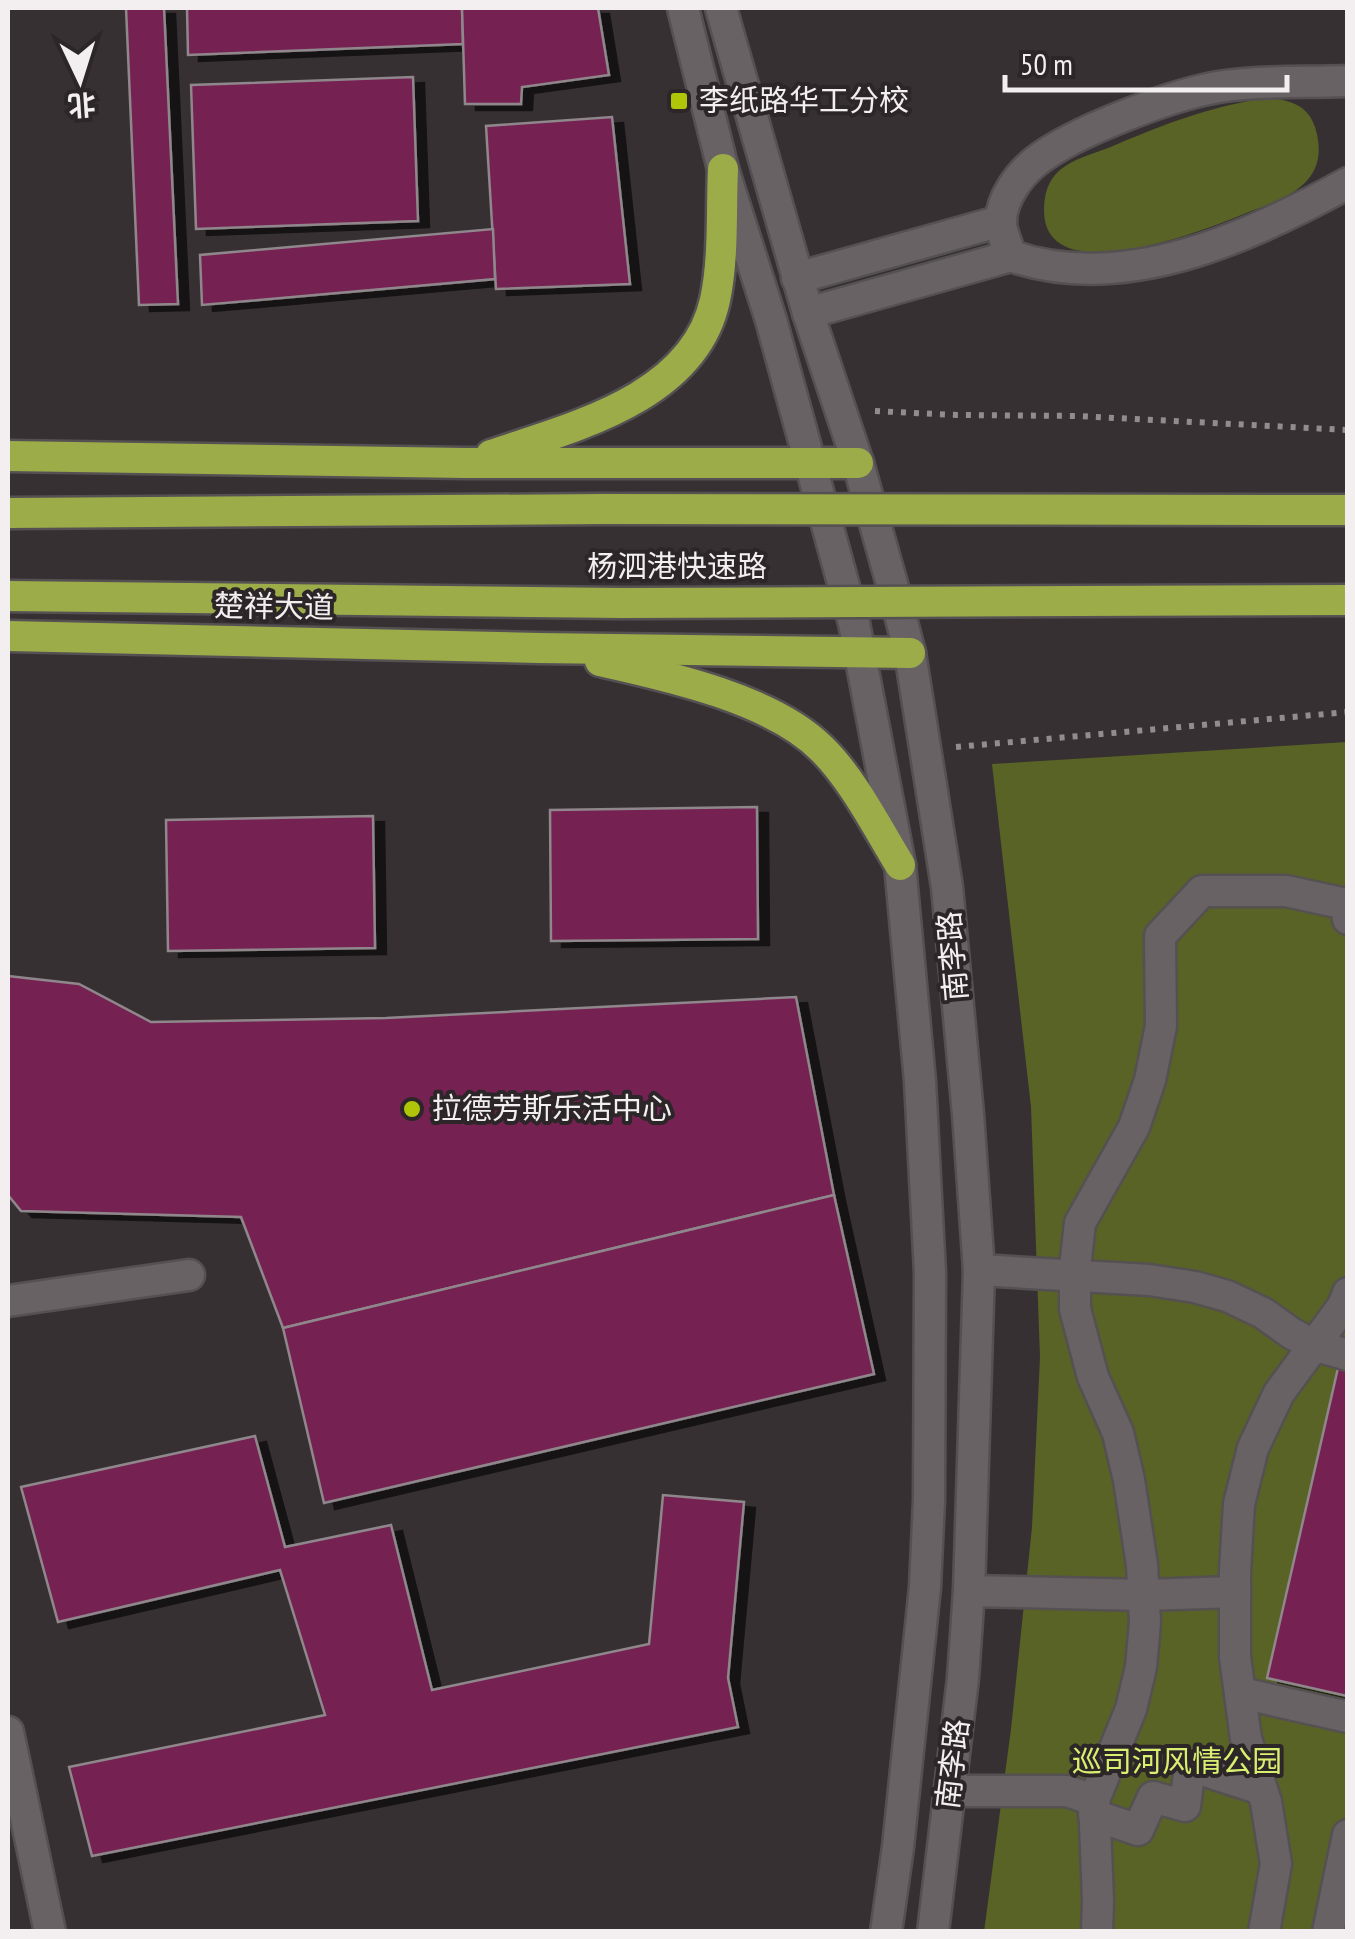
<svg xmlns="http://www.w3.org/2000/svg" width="1355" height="1939" viewBox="0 0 1355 1939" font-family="'PT Sans Narrow','Noto Sans SC',sans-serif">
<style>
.green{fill:#596325}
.building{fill:#752352;stroke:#8f878b;stroke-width:2.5;filter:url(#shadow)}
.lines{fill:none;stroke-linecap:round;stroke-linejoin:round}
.street-casing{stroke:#555052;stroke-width:35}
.secondary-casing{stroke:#555052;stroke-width:35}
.highway-casing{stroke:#555052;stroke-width:35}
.path{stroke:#928c8f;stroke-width:6;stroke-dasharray:5 8;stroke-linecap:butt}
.street{stroke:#696265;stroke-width:30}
.secondary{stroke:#696265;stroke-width:30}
.highway{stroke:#9bac49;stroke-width:30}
.highway-bridge-casing{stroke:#555052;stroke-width:35;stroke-linecap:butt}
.highway-bridge{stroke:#9bac49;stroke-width:30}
.poi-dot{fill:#afc508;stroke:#2d2629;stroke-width:4}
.labels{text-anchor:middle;stroke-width:8;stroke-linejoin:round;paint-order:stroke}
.poi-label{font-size:30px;fill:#f3eef0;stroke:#2d2629;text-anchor:start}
.street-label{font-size:30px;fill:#f3eef0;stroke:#2d2629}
.park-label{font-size:30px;fill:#d9ef6f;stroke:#2d2629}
</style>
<defs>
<filter id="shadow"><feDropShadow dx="11" dy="6" stdDeviation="0" flood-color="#0009"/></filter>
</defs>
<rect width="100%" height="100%" fill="#373033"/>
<g class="green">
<path d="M1267,98c22,2 40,6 48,29 16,52 -22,69 -64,84 -21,9 -42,17 -64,24 -36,11 -142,43 -143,-24 0,-15 3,-30 16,-41 13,-11 32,-16 48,-22 52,-22 102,-42 159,-50z"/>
<polygon points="1347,742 1347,1902 1335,1931 984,1932 1011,1729 1032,1527 1040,1357 1031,1107 992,764"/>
</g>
<g class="building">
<polygon points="126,8 164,8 178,304 139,305"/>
<polygon points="187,8 462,8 463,44 188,55"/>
<polygon points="462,8 598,8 609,75 522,87 521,104 465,104"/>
<polygon points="413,77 418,221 196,229 191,85"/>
<polygon points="612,117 630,284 496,289 486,126"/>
<polygon points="493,229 495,279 202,305 200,255"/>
<polygon points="757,807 758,939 551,941 550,810"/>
<polygon points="373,816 375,948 168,951 166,820"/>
<polygon points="8,976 79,984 151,1022 386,1018 796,997 834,1195 283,1328 241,1217 21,1211 8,1195"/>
<polygon points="834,1195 874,1374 324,1503 283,1328"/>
<polygon points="1338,1368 1348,1370 1347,1696 1267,1678"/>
<polygon points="255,1436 285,1547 391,1525 432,1690 649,1644 663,1495 744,1502 728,1678 738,1727 92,1856 69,1767 325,1715 280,1570 58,1622 21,1487"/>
</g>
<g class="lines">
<defs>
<g id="street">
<path d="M1011,256c-3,-10 -11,-25 -10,-36 1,-22 18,-45 34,-58 37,-30 143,-70 190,-76 41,-6 82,-3 123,-5"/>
<polyline points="797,278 1001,221"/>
<path d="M808,313l203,-57c113,39 239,-19 337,-73"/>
<polyline points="979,1270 1149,1280 1195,1287 1227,1296 1263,1313 1291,1333 1313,1345 1348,1355"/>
<polyline points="8,1301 189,1275"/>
<polyline points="969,1591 1144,1595 1235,1592"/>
<polyline points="1241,1693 1348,1717"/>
<polyline points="8,1732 50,1932"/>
<polyline points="951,1791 1067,1791 1094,1800"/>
<polyline points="1094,1815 1138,1830 1153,1797 1185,1806 1190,1766 1261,1789"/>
<polyline points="1097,1932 1098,1900 1094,1800 1131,1709 1141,1667 1145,1622 1142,1565 1129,1480 1118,1433 1093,1377 1075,1309 1075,1268 1080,1223 1134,1127 1150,1080 1161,1026 1160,936 1202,891 1286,891 1346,904 1348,919"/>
<polyline points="1264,1932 1276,1864 1266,1802 1246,1739 1235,1657 1235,1571 1239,1504 1253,1448 1279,1393 1343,1306 1348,1293"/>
<polyline points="1328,1932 1348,1835"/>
</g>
<g id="secondary">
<polyline points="683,8 723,169 771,320 854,623 900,865 920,1081 930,1273 929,1500 925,1587 898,1847 886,1932"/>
<polyline points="721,8 808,313 858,463 892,584 910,653 947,887 968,1114 979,1270 969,1591 963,1678 933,1932"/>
</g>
<g id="highway">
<path d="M491,455c82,-28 203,-57 224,-155 9,-42 6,-89 8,-131"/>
<polyline points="8,456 465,463 858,463"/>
<polyline points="8,636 539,648 910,653"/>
<path d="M600,661c67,15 173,38 222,88 30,29 56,80 78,116"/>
</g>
</defs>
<use href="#street" class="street-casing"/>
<use href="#secondary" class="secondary-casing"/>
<use href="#highway" class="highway-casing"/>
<g class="path">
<polyline points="875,411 957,415 1077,416 1348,430"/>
<polyline points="956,747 1348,712"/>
</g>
<use href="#street" class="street"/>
<use href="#secondary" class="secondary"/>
<use href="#highway" class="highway"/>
<defs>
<g id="highway-bridge">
<polyline points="8,513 603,509 1348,510"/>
<polyline points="8,596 622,603 1348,600"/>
</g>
</defs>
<use href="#highway-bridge" class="highway-bridge-casing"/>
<use href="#highway-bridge" class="highway-bridge"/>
</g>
<g class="poi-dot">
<rect x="669" y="91" width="20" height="20" rx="5"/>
<circle cx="412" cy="1109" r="10"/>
</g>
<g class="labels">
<g class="poi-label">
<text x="699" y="111">李纸路华工分校</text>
<text x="432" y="1119">拉德芳斯乐活中心</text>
</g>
<g class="street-label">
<text x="677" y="577">杨泗港快速路</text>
<text transform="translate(274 607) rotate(1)" y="10">楚祥大道</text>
<text transform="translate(953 956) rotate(-95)" y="10">南李路</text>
<text transform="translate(953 1764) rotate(-83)" y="10">南李路</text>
</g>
<g class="park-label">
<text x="1177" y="1772">巡司河风情公园</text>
</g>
</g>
<rect width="1355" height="1939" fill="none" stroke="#f3eef0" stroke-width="20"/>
<g transform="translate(80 80) rotate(176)" stroke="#2d2629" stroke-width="8" paint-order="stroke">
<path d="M0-8L18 38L0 25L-18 38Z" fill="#f3eef0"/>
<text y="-15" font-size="28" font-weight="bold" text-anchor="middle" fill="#f3eef0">北</text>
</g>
<path d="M1005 75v15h282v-15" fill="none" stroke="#f3eef0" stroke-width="5"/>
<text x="1020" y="75" font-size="30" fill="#f3eef0" stroke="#2d2629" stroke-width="8" paint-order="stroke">50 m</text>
</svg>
